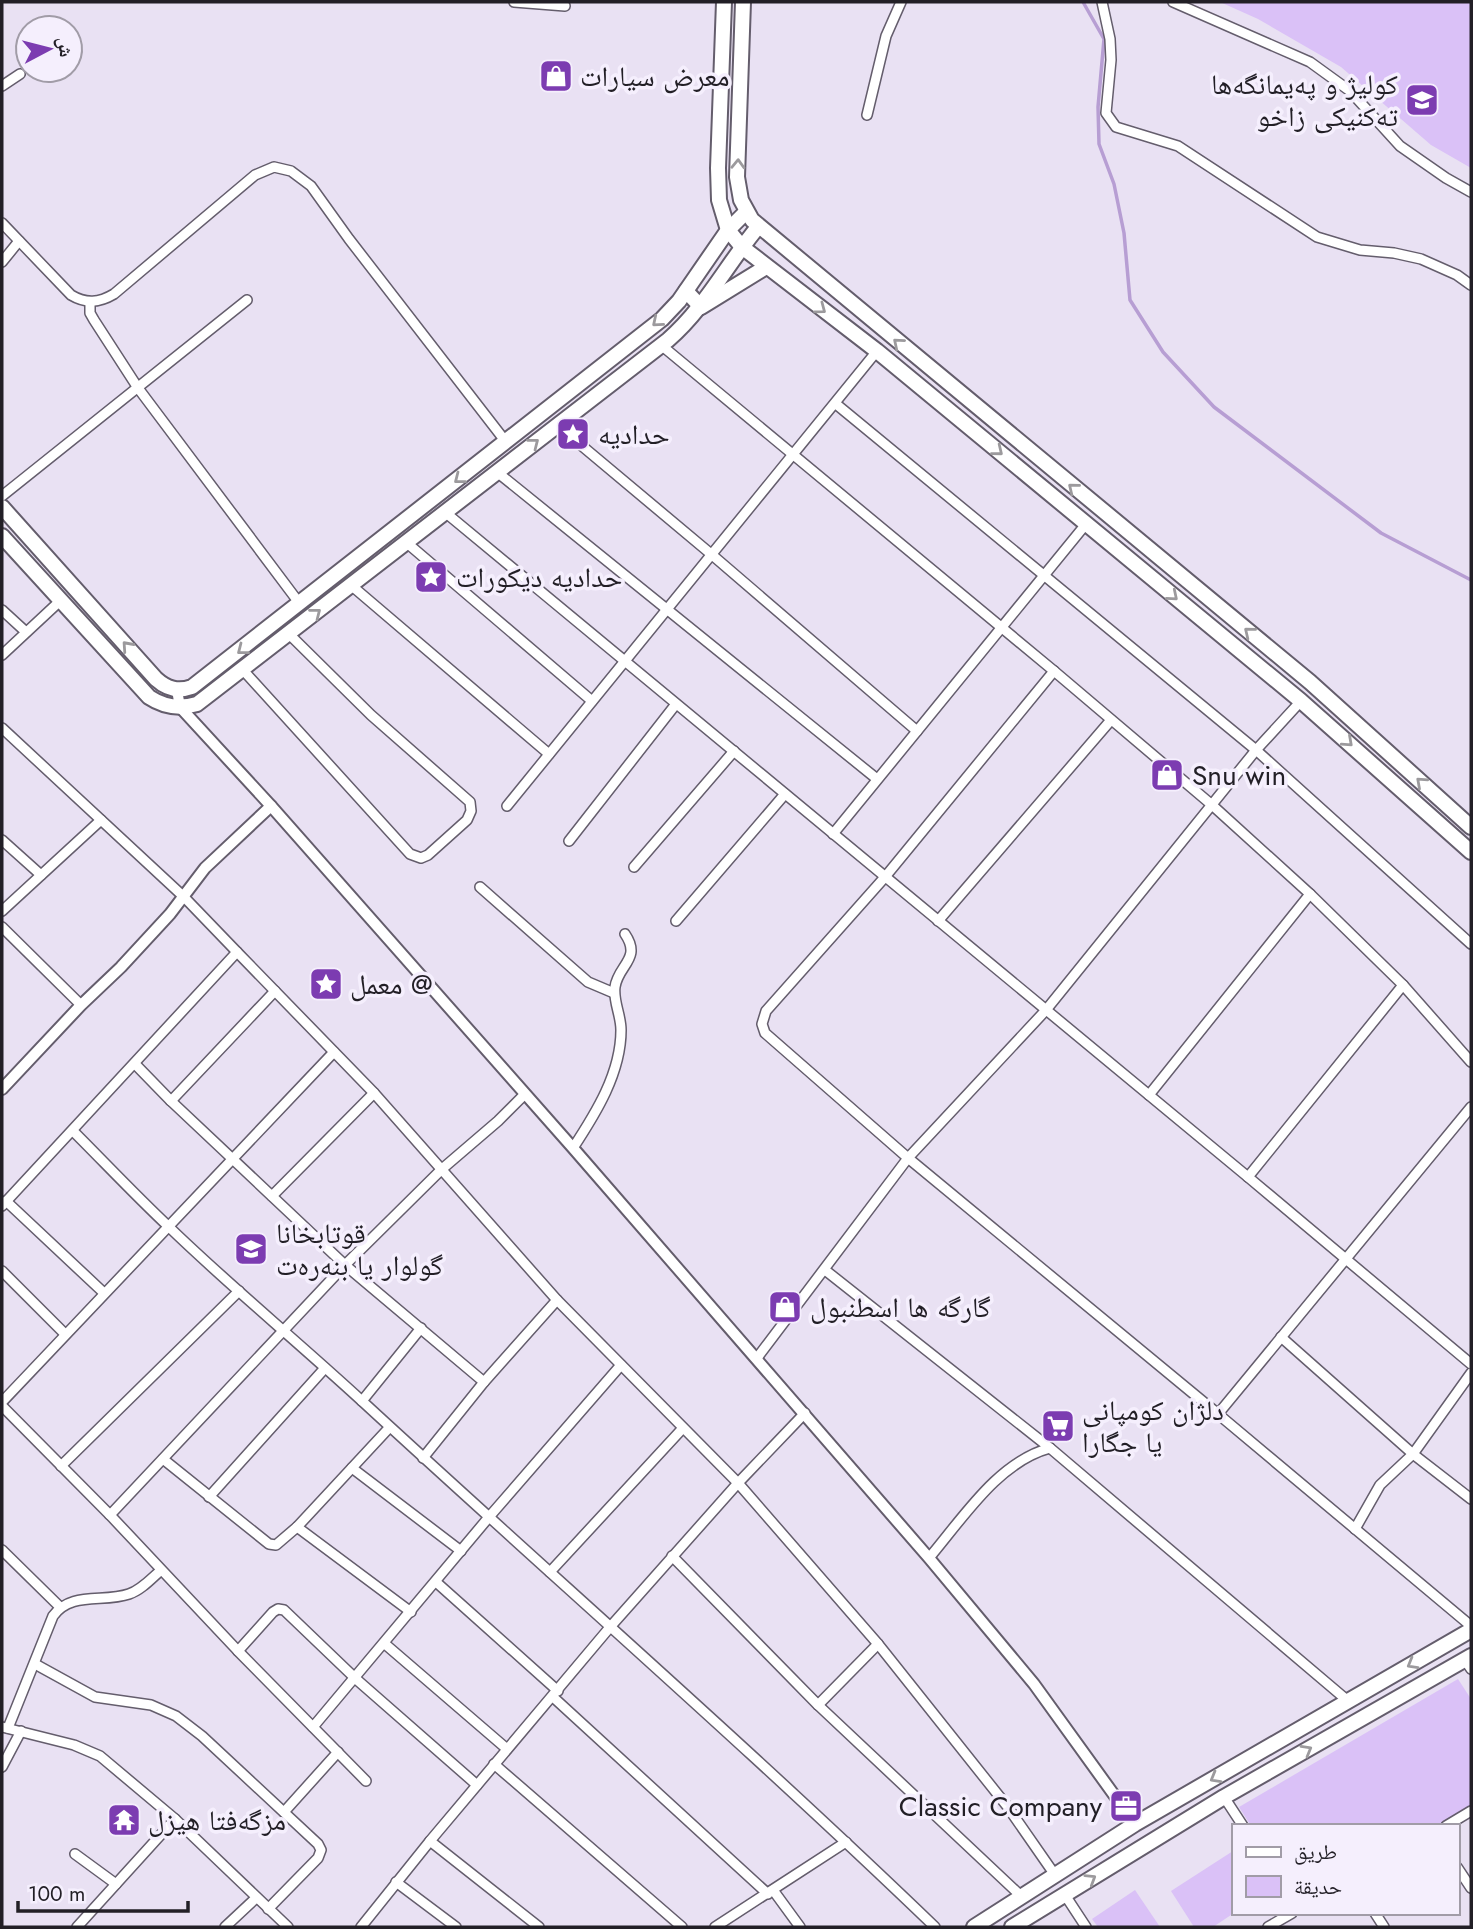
<svg xmlns="http://www.w3.org/2000/svg" width="1473" height="1929" viewBox="0 0 1473 1929" font-family="Jost,'Noto Naskh Arabic',sans-serif">
<style>
.green{fill:#dac1f7}
.lines{fill:none;stroke-linecap:round;stroke-linejoin:round}
.stream{stroke:#b79ed3;stroke-width:3.5}
.minor-casing{stroke:#645d6c;stroke-width:12}
.tertiary-casing{stroke:#645d6c;stroke-width:14}
.primary-casing{stroke:#645d6c;stroke-width:18}
.minor{stroke:#fff;stroke-width:9}
.tertiary{stroke:#fff;stroke-width:10}
.primary{stroke:#fff;stroke-width:14}
.oneway{stroke:#9c9a9d}
.labels{text-anchor:middle;stroke-width:7;stroke-linejoin:round;paint-order:stroke}
.poi-label{font-size:28px;fill:#221f26;stroke:#f5effd;text-anchor:start}
</style>
<rect width="100%" height="100%" fill="#e9e1f3"/>
<g class="green">
<polygon points="1220,2 1471,2 1471,168 1431,145 1341,67 1258,19"/>
<polygon points="1458,1679 1471,1699 1471,1809 1442,1826 1251,1826 1239,1807"/>
<polygon points="1233,1851 1234,1913 1213,1927 1194,1927 1171,1891"/>
<polygon points="1135,1890 1160,1927 1098,1927 1092,1919"/>
</g>
<g class="lines">
<polyline class="stream" points="1083,2 1104,39 1098,107 1099,144 1114,184 1124,233 1130,300 1163,352 1214,407 1381,533 1471,580"/>
<defs>
<g id="minor">
<polyline points="514,2 565,6"/>
<polyline points="1102,2 1110,39 1111,60 1106,113 1116,127 1178,146 1317,237 1360,250 1394,253 1421,259 1457,275 1471,285"/>
<polyline points="1173,2 1310,62 1350,91 1400,146 1446,178 1471,192"/>
<polyline points="2,86 20,74"/>
<polyline points="867,115 886,36 901,2"/>
<path d="M2,223l69,72c15,9 28,8 43,-1l141,-119 19,-8 17,4 20,15 38,53 157,203"/>
<polyline points="2,262 19,241"/>
<polyline points="90,302 90,313 94,320 138,388 300,604"/>
<polyline points="661,345 1054,671 1212,805 1310,894 1403,985 1471,1062"/>
<polyline points="836,404 1256,750 1471,944"/>
<polyline points="557,425 711,554 917,731"/>
<polyline points="497,472 877,779"/>
<polyline points="2,496 247,300"/>
<polyline points="446,513 1248,1177 1471,1364"/>
<polyline points="407,543 592,701"/>
<polyline points="352,586 549,754"/>
<polyline points="2,610 26,632"/>
<polyline points="2,655 60,601"/>
<polyline points="243,670 410,854 421,858 428,855 467,820 471,811 470,802 371,715 289,634"/>
<polyline points="1054,671 885,877 766,1011 762,1024 765,1033 908,1158 1218,1414"/>
<polyline points="2,728 184,897 237,952 374,1093 557,1300 738,1483 878,1644 1007,1806 1055,1875"/>
<polyline points="507,806 877,351"/>
<polyline points="833,834 1086,524"/>
<polyline points="2,840 41,875"/>
<polyline points="569,841 676,704"/>
<polyline points="634,867 734,751"/>
<polyline points="480,887 588,982 614,993"/>
<polyline points="2,911 101,820"/>
<polyline points="676,921 785,794"/>
<polyline points="938,921 1111,720"/>
<polyline points="2,927 81,1005"/>
<polyline points="135,1064 171,1101 345,1265 484,1382"/>
<polyline points="1149,1095 1310,894"/>
<polyline points="171,1101 275,991"/>
<polyline points="1471,1107 1218,1414 1471,1626"/>
<path d="M73,1131c32,32 63,65 96,96 62,60 129,115 193,174 191,176 386,346 573,526"/>
<path d="M573,1148c23,-35 48,-75 48,-118 0,-15 -8,-29 -6,-43 3,-22 27,-28 10,-53"/>
<polyline points="1248,1177 1403,985"/>
<polyline points="272,1196 374,1093"/>
<polyline points="6,1201 104,1293"/>
<polyline points="2,1206 237,952"/>
<polyline points="825,1270 1050,1448 1348,1701"/>
<polyline points="2,1271 65,1334"/>
<polyline points="1281,1337 1413,1454 1471,1499"/>
<polyline points="757,1358 908,1158 1046,1010 1256,750 1301,701"/>
<polyline points="362,1401 421,1328"/>
<polyline points="2,1402 334,1052"/>
<polyline points="2,1406 110,1515 238,1651 366,1781"/>
<polyline points="423,1458 484,1382 557,1300"/>
<polyline points="163,1459 269,1544 276,1545 297,1527 389,1428"/>
<polyline points="61,1466 239,1291"/>
<polyline points="352,1468 461,1551"/>
<polyline points="209,1497 325,1368"/>
<polyline points="110,1515 345,1265 442,1169 498,1121 525,1094"/>
<polyline points="297,1527 411,1612"/>
<polyline points="1355,1529 1380,1485 1413,1454 1471,1373"/>
<polyline points="2,1550 60,1607"/>
<polyline points="672,1556 818,1705 1021,1896"/>
<path d="M929,1558c34,-40 69,-96 121,-110"/>
<polyline points="550,1572 683,1428"/>
<polyline points="436,1582 558,1691"/>
<polyline points="385,1644 507,1749"/>
<polyline points="238,1651 273,1612 278,1609 284,1610 356,1679 477,1785"/>
<polyline points="1465,1660 1471,1669"/>
<polyline points="35,1664 95,1697 151,1705 176,1716 202,1736 318,1844 321,1850 318,1858 268,1909"/>
<polyline points="553,1697 768,1894"/>
<polyline points="818,1705 878,1644"/>
<polyline points="2,1727 74,1745 100,1756 175,1819 288,1927"/>
<polyline points="313,1727 489,1517 621,1365"/>
<path d="M8,1728l45,-112c18,-25 50,-13 76,-22 12,-4 22,-15 31,-23"/>
<polyline points="494,1764 682,1927"/>
<polyline points="2,1767 21,1731"/>
<polyline points="1224,1797 1243,1826"/>
<polyline points="284,1812 338,1752"/>
<polyline points="1446,1826 1471,1811"/>
<polyline points="430,1841 539,1927"/>
<polyline points="75,1854 116,1884"/>
<polyline points="1457,1867 1471,1888"/>
<polyline points="396,1882 456,1927"/>
<polyline points="773,1890 800,1927"/>
<polyline points="1065,1895 1086,1927"/>
<polyline points="1375,1913 1384,1927"/>
<polyline points="77,1927 175,1819"/>
<polyline points="225,1927 256,1898"/>
<polyline points="361,1927 430,1841 611,1626 738,1483 805,1413"/>
<polyline points="715,1927 846,1842"/>
<polyline points="1268,1927 1292,1913"/>
</g>
<g id="tertiary">
<polyline points="177,690 180,707 271,806 573,1148 929,1558 1034,1684 1135,1824"/>
<polyline points="2,1089 81,1005 121,967 170,914 205,868 271,806"/>
</g>
<g id="primary">
<polyline points="724,2 718,168 719,200 728,230 742,247 877,351 1301,701 1471,852"/>
<polyline points="743,2 737,177 741,200 752,220 1310,682 1471,827"/>
<polyline points="686,291 701,307 766,267"/>
<path d="M2,507l154,172c11,10 22,13 36,8l470,-368 17,-18 49,-71 18,-18"/>
<path d="M2,536l147,161c15,10 31,12 48,7l471,-364c37,-32 59,-76 90,-113"/>
<polyline points="974,1927 1135,1824 1471,1630"/>
<polyline points="1012,1927 1224,1797 1471,1656"/>
</g>
</defs>
<use href="#minor" class="minor-casing"/>
<use href="#tertiary" class="tertiary-casing"/>
<use href="#primary" class="primary-casing"/>
<use href="#minor" class="minor"/>
<use href="#tertiary" class="tertiary"/>
<use href="#primary" class="primary"/>
</g>
<defs><path id="oneway-chevron" d="M-2-3.5L2.5 0L-2 3.5" fill="none" stroke-width="1.6" stroke-linecap="round" stroke-linejoin="round" transform="scale(1.75)"/></defs>
<g class="oneway">
<use href="#oneway-chevron" transform="translate(738 164) rotate(-88)"/>
<use href="#oneway-chevron" transform="translate(821 309) rotate(37)"/>
<use href="#oneway-chevron" transform="translate(657 322) rotate(140)"/>
<use href="#oneway-chevron" transform="translate(898 343) rotate(-140)"/>
<use href="#oneway-chevron" transform="translate(534 443) rotate(-38)"/>
<use href="#oneway-chevron" transform="translate(998 451) rotate(39)"/>
<use href="#oneway-chevron" transform="translate(459 479) rotate(142)"/>
<use href="#oneway-chevron" transform="translate(1073 488) rotate(-141)"/>
<use href="#oneway-chevron" transform="translate(1173 596) rotate(40)"/>
<use href="#oneway-chevron" transform="translate(316 613) rotate(-38)"/>
<use href="#oneway-chevron" transform="translate(1249 632) rotate(-141)"/>
<use href="#oneway-chevron" transform="translate(127 646) rotate(-132)"/>
<use href="#oneway-chevron" transform="translate(242 650) rotate(142)"/>
<use href="#oneway-chevron" transform="translate(1348 742) rotate(42)"/>
<use href="#oneway-chevron" transform="translate(1421 782) rotate(-138)"/>
<use href="#oneway-chevron" transform="translate(1412 1664) rotate(150)"/>
<use href="#oneway-chevron" transform="translate(1307 1750) rotate(-30)"/>
<use href="#oneway-chevron" transform="translate(1215 1778) rotate(150)"/>
<use href="#oneway-chevron" transform="translate(1091 1879) rotate(-32)"/>
</g>
<defs>
<symbol id="shop-square" viewBox="-11 -11 22 22"><rect x="-9" y="-9" width="18" height="18" rx="4" fill="#7c3cb1" stroke="#f5effd"/><path d="M-5-2.5h2.3a2.7 3.5 0 0 1 5.4 0H5L5.5 6h-11ZM-1.5-2.5h3a1.5 2.3 0 0 0-3 0Z" fill="#fff"/></symbol>
<symbol id="university-square" viewBox="-11 -11 22 22"><rect x="-9" y="-9" width="18" height="18" rx="4" fill="#7c3cb1" stroke="#f5effd"/><path d="M0-5L7-2L0 1L-7-2ZM-4 1L0 2.5L4 1V4Q0 6-4 4Z" fill="#fff"/></symbol>
<symbol id="sight-square" viewBox="-11 -11 22 22"><rect x="-9" y="-9" width="18" height="18" rx="4" fill="#7c3cb1" stroke="#f5effd"/><path d="M0-6L1.8-2.2L6-1.7L2.9 1.2L3.7 5.4L0 3.3L-3.7 5.4L-2.9 1.2L-6-1.7L-1.8-2.2Z" fill="#fff"/></symbol>
<symbol id="school-square" viewBox="-11 -11 22 22"><rect x="-9" y="-9" width="18" height="18" rx="4" fill="#7c3cb1" stroke="#f5effd"/><path d="M0-5L7-2L0 1L-7-2ZM-4 1L0 2.5L4 1V4Q0 6-4 4Z" fill="#fff"/></symbol>
<symbol id="supermarket-square" viewBox="-11 -11 22 22"><rect x="-9" y="-9" width="18" height="18" rx="4" fill="#7c3cb1" stroke="#f5effd"/><path d="M-6-5.5h2.5l.6 2H6L4.5 2H-2.5L-4.4-4H-6ZM-1.5 3.2a1.3 1.3 0 1 0 .1 0ZM3 3.2a1.3 1.3 0 1 0 .1 0Z" fill="#fff"/></symbol>
<symbol id="office-square" viewBox="-11 -11 22 22"><rect x="-9" y="-9" width="18" height="18" rx="4" fill="#7c3cb1" stroke="#f5effd"/><path d="M-6-3h4V-5.5h4V-3h4V5H-6ZM-1-4.5V-3h2v-1.5ZM-6 0V1H6V0Z" fill="#fff"/></symbol>
<symbol id="temple-square" viewBox="-11 -11 22 22"><rect x="-9" y="-9" width="18" height="18" rx="4" fill="#7c3cb1" stroke="#f5effd"/><path d="M0-6L5-2H3V0L6.5 2.5H4V6H1.5V3h-3V6H-4V2.5H-6.5L-3 0V-2H-5Z" fill="#fff"/></symbol>
</defs>
<g fill-rule="evenodd">
<use href="#shop-square" x="537" y="57" width="38" height="38"/>
<use href="#university-square" x="1403" y="81" width="38" height="38"/>
<use href="#sight-square" x="554" y="415" width="38" height="38"/>
<use href="#sight-square" x="412" y="558" width="38" height="38"/>
<use href="#shop-square" x="1148" y="756" width="38" height="38"/>
<use href="#sight-square" x="307" y="965" width="38" height="38"/>
<use href="#school-square" x="232" y="1230" width="38" height="38"/>
<use href="#shop-square" x="766" y="1288" width="38" height="38"/>
<use href="#supermarket-square" x="1039" y="1407" width="38" height="38"/>
<use href="#office-square" x="1107" y="1787" width="38" height="38"/>
<use href="#temple-square" x="105" y="1801" width="38" height="38"/>
</g>
<g class="labels">
<g class="poi-label">
<text x="580" y="86">معرض سيارات</text>
<text x="1398" y="94" text-anchor="end">كوليژ و په‌يمانگه‌ها<tspan x="1398" dy="32">ته‌كنيكى زاخو</tspan></text>
<text x="598" y="444">حداديه</text>
<text x="456" y="587">حداديه ديكورات</text>
<text x="1192" y="785">Snu win</text>
<text x="350" y="994">معمل @</text>
<text x="276" y="1243">قوتابخانا<tspan x="276" dy="32">گولوار یا بنەرەت</tspan></text>
<text x="810" y="1317">گارگه ها اسطنبول</text>
<text x="1082" y="1420">دلژان کومپانی<tspan x="1082" dy="32">یا جگارا</tspan></text>
<text x="1102" y="1816" text-anchor="end">Classic Company</text>
<text x="148" y="1830">مزگەفتا هیزل</text>
</g>
</g>
<rect width="1473" height="1929" fill="none" stroke="#221f26" stroke-width="7"/>
<rect x="1232" y="1824" width="228" height="91" fill="#f5effd" stroke="#a19ca7" stroke-width="2"/>
<rect x="1246" y="1847" width="35" height="10" fill="#ffffff" stroke="#a19ca7" stroke-width="2"/>
<text x="1294" y="1859" font-size="21" fill="#221f26">طريق</text>
<rect x="1246" y="1876" width="35" height="21" fill="#dac1f7" stroke="#a19ca7" stroke-width="2"/>
<text x="1294" y="1894" font-size="21" fill="#221f26">حديقة</text>
<g transform="translate(49 49) rotate(83)"><circle r="33" fill="#f5effd" stroke="#a19ca7" stroke-width="2"/>
<path d="M0-5L12 26L0 18L-12 26Z" fill="#7c3cb1"/>
<text y="-10" font-size="19" font-weight="bold" text-anchor="middle" fill="#221f26">ش</text>
</g>
<path d="M18 1901v10h170v-10" fill="none" stroke="#221f26" stroke-width="3.5"/>
<text x="28" y="1901" font-size="21" fill="#221f26" stroke="#f5effd" stroke-width="5" paint-order="stroke">100 m</text>
</svg>
